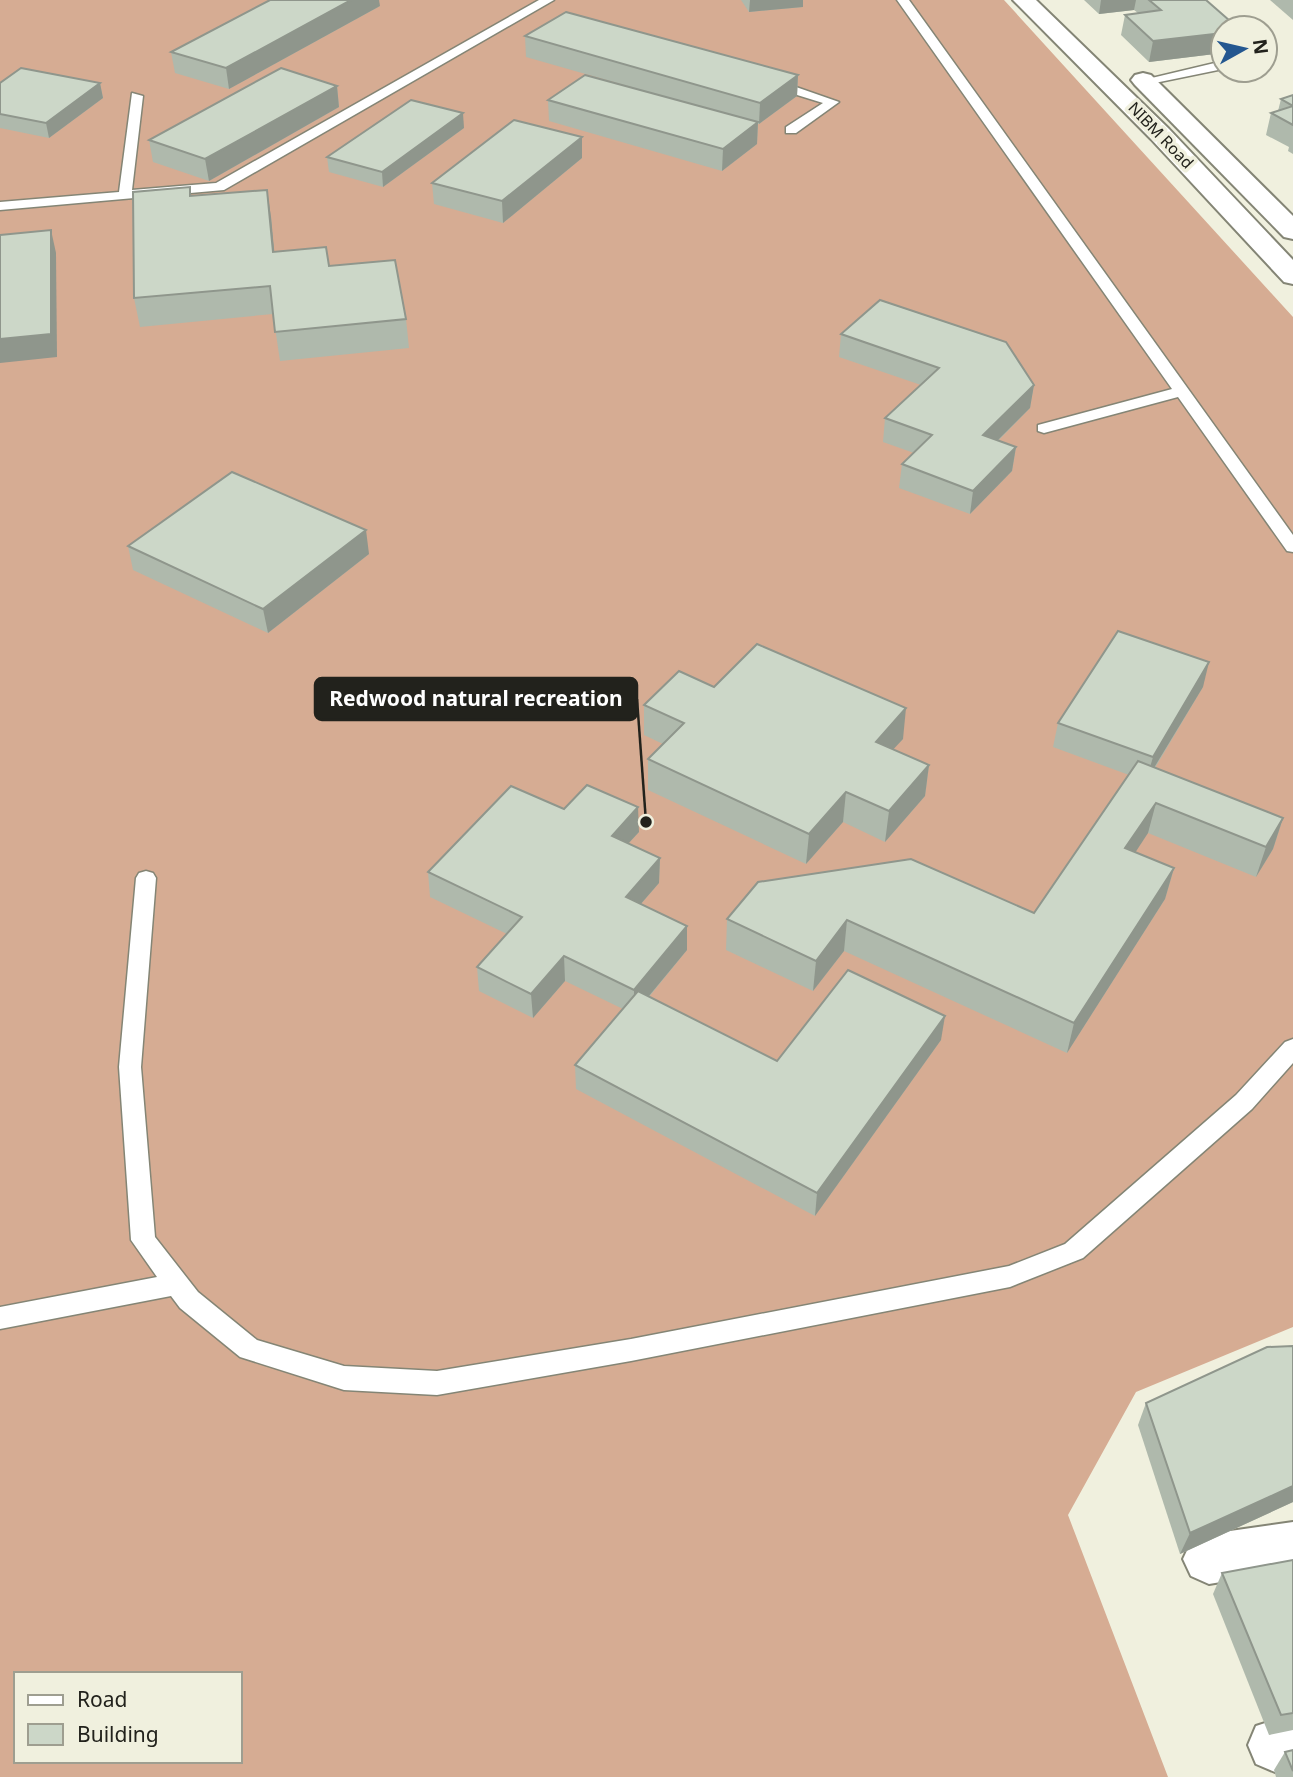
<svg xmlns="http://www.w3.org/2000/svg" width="1293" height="1777" viewBox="0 0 1293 1777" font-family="'Noto Sans',sans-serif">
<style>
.forest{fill:#d6ac93;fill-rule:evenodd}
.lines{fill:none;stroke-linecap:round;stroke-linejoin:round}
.lane-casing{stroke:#848575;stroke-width:3}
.street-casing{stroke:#848575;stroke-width:4}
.secondary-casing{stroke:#848575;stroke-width:4}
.lane{fill:#fff;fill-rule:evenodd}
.street{fill:#fff;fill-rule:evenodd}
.secondary{fill:#fff;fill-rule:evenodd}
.wall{fill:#afb9ac}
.shaded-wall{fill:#8f968c}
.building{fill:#ccd7c8;stroke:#8f968c;stroke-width:2}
.labels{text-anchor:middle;stroke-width:7;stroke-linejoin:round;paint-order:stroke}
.far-street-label{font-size:16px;fill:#22221c;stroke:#f0f0de}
.leader{fill:none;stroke:#22221c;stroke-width:2.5}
.callout-dot{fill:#22221c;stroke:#f0f0de;stroke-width:2.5}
.callout{fill:#22221c;stroke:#22221c;stroke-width:2.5}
.callout-label{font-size:21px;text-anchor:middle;font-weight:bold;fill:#fff}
</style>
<rect width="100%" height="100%" fill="#f0f0de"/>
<path class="forest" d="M0,0h1004l289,317v1010l-157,65 -68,123 100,262h-1168zM16,1674h224v87h-224z"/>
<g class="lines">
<defs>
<g id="lane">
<polygon points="539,0 554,0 224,190 0,210 0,202 119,192 132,93 143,96 132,190 216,183"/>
<polygon points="897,0 909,0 1293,535 1293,552 1287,551 1178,397 1044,433 1038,431 1038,425 1172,389"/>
<polygon points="1223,61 1223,69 1145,85 1139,81"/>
<polygon points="768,80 776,80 839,102 796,133 786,133 786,127 823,103 768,86"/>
<polygon points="146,871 153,873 156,878 141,1067 155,1237 198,1292 257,1340 344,1366 437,1371 631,1339 1009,1266 1065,1244 1236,1095 1285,1042 1293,1039 1293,1063 1252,1109 1083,1258 1010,1287 631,1361 437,1395 344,1390 240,1357 180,1308 171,1296 0,1329 0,1307 157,1277 131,1240 119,1067 136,878 139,873"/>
</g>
<g id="street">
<polygon points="1293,1522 1293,1570 1209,1584 1191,1576 1183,1559 1191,1542 1209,1534"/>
<polygon points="1293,1714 1293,1768 1275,1772 1256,1764 1248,1745 1256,1726"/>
</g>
<g id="secondary">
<polygon points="1013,0 1036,0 1169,129 1293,260 1293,284 1284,282 1151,139"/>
<polygon points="1143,73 1151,75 1293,216 1293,239 1284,237 1135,85 1131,80 1135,75"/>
</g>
</defs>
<use href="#lane" class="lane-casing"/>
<use href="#street" class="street-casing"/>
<use href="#secondary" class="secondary-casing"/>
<use href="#lane" class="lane"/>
<use href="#street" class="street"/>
<use href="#secondary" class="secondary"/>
</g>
<g class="wall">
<polygon points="741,0 803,0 803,7 749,12"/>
<polygon points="1084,0 1206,0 1223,28 1223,53 1149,62 1121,35 1125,15 1138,13 1134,10 1099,14"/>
<polygon points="1270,0 1293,0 1293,20"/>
<polygon points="380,6 229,89 175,73 171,52"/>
<polygon points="525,36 798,75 797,96 759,124 758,124 757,144 722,171 549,121 548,100 638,89 526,57"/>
<polygon points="0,83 100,83 103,98 49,138 0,128"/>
<polygon points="337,86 339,107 209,181 153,162 149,140"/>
<polygon points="1293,95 1293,154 1288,151 1289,147 1266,135 1271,113 1278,111 1281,99"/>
<polygon points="464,128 383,187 329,172 327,157"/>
<polygon points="582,137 582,158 503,223 434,204 432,183"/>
<polygon points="190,187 191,196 271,217 274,252 329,266 406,319 409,348 280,361 273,314 140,327 134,298"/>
<polygon points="841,334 1034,385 1030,408 998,441 1016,447 1012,471 970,514 899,488 902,464 914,453 883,442 885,418 921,385 839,357"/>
<polygon points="128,546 369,554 268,633 133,570"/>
<polygon points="714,687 903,739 893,749 929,765 925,796 885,842 843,822 806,864 648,790 648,759 663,744 644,735 644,705"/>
<polygon points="1203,687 1155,768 1283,818 1273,849 1256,877 1148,833 1135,852 1174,868 1165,899 1067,1053 844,951 813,991 726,950 727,919 1034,913 1129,775 1053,747 1058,723"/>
<polygon points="564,809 639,832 628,844 660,858 659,883 641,904 687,950 649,997 777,1061 941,1040 815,1216 576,1089 575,1065 623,1009 565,981 533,1018 479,991 477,967 507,934 430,897 428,872"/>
<polygon points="1293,1346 1293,1502 1180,1554 1138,1425 1146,1403"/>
<polygon points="1293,1560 1293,1730 1269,1735 1213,1594 1222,1573"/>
<polygon points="1293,1750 1293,1777 1276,1777 1274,1770 1285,1752"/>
</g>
<g class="shaded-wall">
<polygon points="351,0 379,0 380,6 229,89 226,68"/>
<polygon points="750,0 803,0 803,7 749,12"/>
<polygon points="1101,0 1136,0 1134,10 1099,14"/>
<polygon points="1223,33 1223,53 1149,62 1153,41"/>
<polygon points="798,75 797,96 759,124 760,103"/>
<polygon points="100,83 103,98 49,138 46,123"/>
<polygon points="337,86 339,107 209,181 205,159"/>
<polygon points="463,113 464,128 383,187 382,172"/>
<polygon points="758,122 757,144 722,171 723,149"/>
<polygon points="582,137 582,158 503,223 502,201"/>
<polygon points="267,190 271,217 277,280 273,252"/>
<polygon points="51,230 56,253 57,357 0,363 0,339"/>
<polygon points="1034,385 1030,408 979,459 983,435"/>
<polygon points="1016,447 1012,471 970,514 973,491"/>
<polygon points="366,530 369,554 268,633 263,609"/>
<polygon points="1209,662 1203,687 1146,781 1153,757"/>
<polygon points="906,708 903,739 872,772 876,742"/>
<polygon points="929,765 925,796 885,842 889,811"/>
<polygon points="846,792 843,822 806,864 809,834"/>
<polygon points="1156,803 1148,833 1118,879 1125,848"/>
<polygon points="638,807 639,832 612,861 612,836"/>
<polygon points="1283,818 1273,849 1256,877 1266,847"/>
<polygon points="660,858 659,883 626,921 626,897"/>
<polygon points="1174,868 1165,899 1067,1053 1074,1023"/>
<polygon points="847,920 844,951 813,991 816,961"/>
<polygon points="687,926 687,950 634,1014 634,990"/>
<polygon points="564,956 565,981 533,1018 531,994"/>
<polygon points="945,1016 941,1040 815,1216 817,1193"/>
<polygon points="1293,1486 1293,1502 1180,1554 1190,1533"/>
</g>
<g class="building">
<polygon points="270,0 351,0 226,68 171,52"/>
<polygon points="1149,0 1206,0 1238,28 1223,28 1223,33 1153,41 1125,15 1161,10"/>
<polygon points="566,12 798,75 760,103 525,36"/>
<polygon points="21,68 100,83 46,123 0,114 0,83"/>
<polygon points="281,68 337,86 205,159 149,140"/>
<polygon points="585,75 758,122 723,149 548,100"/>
<polygon points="1293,95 1293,106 1281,99"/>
<polygon points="411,100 463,113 382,172 327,157"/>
<polygon points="1293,106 1293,125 1271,113"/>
<polygon points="514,120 582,137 502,201 432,183"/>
<polygon points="190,187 190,196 267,190 273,252 326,247 329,266 395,260 406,319 275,332 270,286 134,298 133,192"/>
<polygon points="51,230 51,334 0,339 0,235"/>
<polygon points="880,300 1006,342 1034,385 983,435 1016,447 973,491 902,464 932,435 885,418 939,368 841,334"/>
<polygon points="232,472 366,530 263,609 128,546"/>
<polygon points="1118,631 1209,662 1153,757 1058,723"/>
<polygon points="757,644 906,708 876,742 929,765 889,811 846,792 809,834 648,759 684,723 644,705 679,671 714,687"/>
<polygon points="1138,761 1283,818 1266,847 1156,803 1125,848 1174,868 1074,1023 847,920 816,961 727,919 758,882 911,859 1034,913"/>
<polygon points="587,785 638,807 612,836 660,858 626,897 687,926 634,990 564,956 531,994 477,967 522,917 428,872 511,786 564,809"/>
<polygon points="848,970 945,1016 817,1193 575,1065 638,991 777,1061"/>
<polygon points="1293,1346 1293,1486 1190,1533 1146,1403 1267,1347"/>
<polygon points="1293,1560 1293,1713 1281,1715 1222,1573"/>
<polygon points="1293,1750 1293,1771 1285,1752"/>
</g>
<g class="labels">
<g class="far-street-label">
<text transform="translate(1161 135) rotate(46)" y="6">NIBM Road</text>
</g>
</g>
<path class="leader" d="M646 822L637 699"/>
<circle class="callout-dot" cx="646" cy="822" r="7"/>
<rect class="callout" x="315" y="678" width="322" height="42" rx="7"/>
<g class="callout-label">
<text x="476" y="706">Redwood natural recreation</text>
</g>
<rect x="14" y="1672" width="228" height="91" fill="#f0f0de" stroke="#9e9e90" stroke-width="2"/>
<rect x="28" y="1695" width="35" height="10" fill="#ffffff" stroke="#9e9e90" stroke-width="2"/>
<text x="77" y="1707" font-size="21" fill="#22221c">Road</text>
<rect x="28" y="1724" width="35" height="21" fill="#ccd7c8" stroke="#9e9e90" stroke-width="2"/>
<text x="77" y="1742" font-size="21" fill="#22221c">Building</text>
<g transform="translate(1244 49) rotate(82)"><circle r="33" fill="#f0f0de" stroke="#9e9e90" stroke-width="2"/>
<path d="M0-5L12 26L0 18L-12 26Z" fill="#245790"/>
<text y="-10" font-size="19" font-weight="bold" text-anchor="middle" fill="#22221c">N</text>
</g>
</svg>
